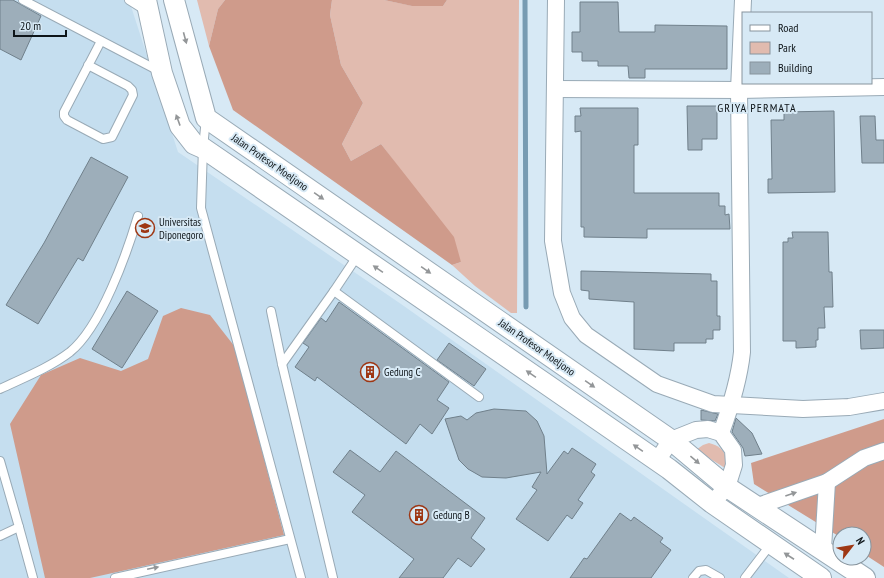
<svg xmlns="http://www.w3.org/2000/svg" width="884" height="578" viewBox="0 0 884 578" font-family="'PT Sans Narrow',sans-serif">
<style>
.built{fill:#c5deef}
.green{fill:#e1bbaf}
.forest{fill:#cf9b8b}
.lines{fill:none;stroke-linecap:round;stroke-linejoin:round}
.stream{stroke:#779bb2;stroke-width:5}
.building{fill:#9daeba;stroke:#70808b}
.service-casing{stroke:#99aab6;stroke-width:10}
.minor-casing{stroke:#99aab6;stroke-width:18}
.tertiary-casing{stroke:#99aab6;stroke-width:22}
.service{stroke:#fff;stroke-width:8}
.minor{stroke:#fff;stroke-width:16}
.tertiary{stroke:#fff;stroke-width:20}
.oneway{fill:#939698}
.labels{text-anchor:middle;stroke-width:4;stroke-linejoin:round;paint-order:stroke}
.street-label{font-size:11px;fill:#0e1519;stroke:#d7e9f5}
.poi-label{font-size:11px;fill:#0e1519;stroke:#d7e9f5;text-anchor:start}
.neighbourhood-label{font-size:12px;letter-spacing:1px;fill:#0e1519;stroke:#d7e9f5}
</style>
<rect width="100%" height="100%" fill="#d7e9f5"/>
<polygon class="built" points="0,0 129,0 178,152 401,304 789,578 0,578"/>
<g class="green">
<polygon points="197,0 225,0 218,9 209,46"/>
<polygon points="332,0 384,0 413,6 443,6 447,0 519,0 517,313 511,313 475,286 452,265 461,262 411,184 381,144 351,161 342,144 363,103 341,65 330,15"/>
<path d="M709,443c13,3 20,12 16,25l-29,-18 7,-5z"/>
</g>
<g class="forest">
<polygon points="225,0 332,0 330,15 341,65 363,103 342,144 351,161 381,144 454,237 461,262 452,265 233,110 209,46 218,9"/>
<polygon points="384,0 447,0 443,6 412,6"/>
<polygon points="181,308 210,315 235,347 284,535 90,578 45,578 10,424 41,375 80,358 121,371 148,359 163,316"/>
<polygon points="884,419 884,567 864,554 864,534 840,534 840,537 754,484 751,463"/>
</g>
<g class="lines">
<polyline class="stream" points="525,0 526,307"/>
</g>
<g class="building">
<polygon points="0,0 13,0 41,16 21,60 0,49"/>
<polygon points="580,2 618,2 619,32 655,32 655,25 727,26 727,69 645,69 645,78 629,78 628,66 598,66 598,61 582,61 582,52 572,52 572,32 580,32"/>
<polygon points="687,106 717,106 717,139 702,139 702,150 688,150"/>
<polygon points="580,108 638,108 638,145 634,145 634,193 719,193 719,206 725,206 725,215 729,214 730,229 647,229 647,238 584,237 584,227 581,227 581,131 575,132 575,116 581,116"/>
<polygon points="834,111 835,192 768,193 768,179 772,179 771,120 784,120 784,112"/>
<polygon points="860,116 875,116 876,140 884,140 884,163 862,163"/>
<polygon points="91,157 128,177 83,261 78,258 38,324 6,305 44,243"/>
<polygon points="792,232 828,232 829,272 832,272 833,307 824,307 825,328 818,328 818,340 816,340 816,347 796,348 796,341 783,341 783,242 788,242 788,238 793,238"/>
<polygon points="581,271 711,274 711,281 717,281 717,316 720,316 720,330 713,330 713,339 706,339 706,343 674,343 674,351 634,349 634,302 589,299 589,291 581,290"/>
<polygon points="127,291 158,311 122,368 92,349"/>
<polygon points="339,302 449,382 437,400 449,408 432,434 420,424 406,444 317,377 315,381 295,367 309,347 303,343 321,318 326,322"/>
<polygon points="860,330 884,330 884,348 861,349"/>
<polygon points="449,343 486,369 474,386 437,360"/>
<polygon points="494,409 526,411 537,421 544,436 547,474 564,451 568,454 572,448 596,464 591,472 595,475 578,500 583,503 572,519 567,515 548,541 516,519 537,490 532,487 541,472 506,478 482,477 468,469 459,460 445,419 461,416 467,420 476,413"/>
<polygon points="701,410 718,414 715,421 701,420"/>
<polygon points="736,418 752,433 762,454 745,456 743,448 732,432"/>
<polygon points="350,450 380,472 396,451 485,518 471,538 485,549 471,567 458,558 443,578 399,578 414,559 352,512 365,495 333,472"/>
<polygon points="620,513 631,521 634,517 663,538 660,542 671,550 651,578 570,578 584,558 587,559"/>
</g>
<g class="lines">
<defs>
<g id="service">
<polyline points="23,0 159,71"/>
<polyline points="129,0 145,10"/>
<polyline points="88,65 128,86 132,90 133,95 112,137 103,139 67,120 64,116 64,112 101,41"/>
<polyline points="206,118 203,148 201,208 301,578"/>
<polyline points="334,291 358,255"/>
<polyline points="271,311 282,364 333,578"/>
<polyline points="282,364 334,291 479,397"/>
<path d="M0,389c23,-11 49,-21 70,-37 31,-25 57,-99 68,-136"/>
<polyline points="0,461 19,527 0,536"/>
<polyline points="19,527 33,578"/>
<polyline points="115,578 290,539"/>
<polyline points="693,578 699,571 706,570 720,578"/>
<polyline points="745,578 771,544"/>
</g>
<g id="minor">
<polyline points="556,0 553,241 562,293 572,318 586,335 657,384 713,404 803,409 849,407 884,401"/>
<polyline points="556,89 739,90 884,87"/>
<path d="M721,433c10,-27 18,-52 21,-81l-3,-262 4,-90"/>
<polyline points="657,461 671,440 696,430 708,429 721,433 733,450 734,465 727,487 712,503"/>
<polyline points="755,507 827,482 864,458 884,451"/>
<polyline points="823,549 827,482"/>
</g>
<g id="tertiary">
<polyline points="146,0 162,73 180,126 194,144 203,148 546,384 669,469 712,503 821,578"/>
<polyline points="174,0 206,118 671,440 727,487 865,578"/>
</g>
</defs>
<use href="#service" class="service-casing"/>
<use href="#minor" class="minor-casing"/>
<use href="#tertiary" class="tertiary-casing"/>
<use href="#service" class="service"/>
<use href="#minor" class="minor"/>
<use href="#tertiary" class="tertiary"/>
</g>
<defs><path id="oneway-solid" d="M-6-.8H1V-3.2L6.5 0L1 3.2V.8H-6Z"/></defs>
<g class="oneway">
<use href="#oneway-solid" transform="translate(185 38) rotate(75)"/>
<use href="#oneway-solid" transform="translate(178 120) rotate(-110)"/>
<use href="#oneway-solid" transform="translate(319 196) rotate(35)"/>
<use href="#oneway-solid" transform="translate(378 269) rotate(-146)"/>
<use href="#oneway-solid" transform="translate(426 270) rotate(35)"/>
<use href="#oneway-solid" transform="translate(531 374) rotate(-146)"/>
<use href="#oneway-solid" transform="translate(590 384) rotate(35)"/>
<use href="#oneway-solid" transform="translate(638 448) rotate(-145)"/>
<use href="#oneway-solid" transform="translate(695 460) rotate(40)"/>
<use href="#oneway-solid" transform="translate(791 494) rotate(-19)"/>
<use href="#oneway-solid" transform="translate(789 556) rotate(-147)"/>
<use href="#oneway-solid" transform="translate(153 568) rotate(-12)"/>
</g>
<defs>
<symbol id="university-ring" viewBox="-11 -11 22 22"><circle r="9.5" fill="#d7e9f5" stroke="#9e3714" stroke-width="1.5"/><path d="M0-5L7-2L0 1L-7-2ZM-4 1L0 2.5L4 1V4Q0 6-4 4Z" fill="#9e3714"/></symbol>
<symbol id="building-ring" viewBox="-11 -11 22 22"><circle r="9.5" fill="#d7e9f5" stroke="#9e3714" stroke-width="1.5"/><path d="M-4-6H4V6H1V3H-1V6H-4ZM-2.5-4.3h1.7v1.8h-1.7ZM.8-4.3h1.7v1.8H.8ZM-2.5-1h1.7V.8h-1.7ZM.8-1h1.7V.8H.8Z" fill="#9e3714"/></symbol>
</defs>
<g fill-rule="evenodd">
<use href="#university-ring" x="134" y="217" width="22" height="22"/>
<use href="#building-ring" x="359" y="361" width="22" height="22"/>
<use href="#building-ring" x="408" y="504" width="22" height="22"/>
</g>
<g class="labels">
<g class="street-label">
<text transform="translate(270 162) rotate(35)" y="4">Jalan Profesor Moeljono</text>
<text transform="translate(537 347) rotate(35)" y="4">Jalan Profesor Moeljono</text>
</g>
<g class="poi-label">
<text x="159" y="226">Universitas<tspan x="159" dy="13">Diponegoro</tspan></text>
<text x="384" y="376">Gedung C</text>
<text x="433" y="519">Gedung B</text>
</g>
<g class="neighbourhood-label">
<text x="757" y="112">GRIYA PERMATA</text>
</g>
</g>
<rect x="742" y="12" width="130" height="72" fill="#d7e9f5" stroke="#87949d"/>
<rect x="750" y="25" width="20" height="6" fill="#ffffff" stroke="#87949d"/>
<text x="778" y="32" font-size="12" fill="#0e1519">Road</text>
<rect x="750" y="42" width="20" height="12" fill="#e1bbaf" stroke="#87949d"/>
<text x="778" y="52" font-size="12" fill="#0e1519">Park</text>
<rect x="750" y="62" width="20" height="12" fill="#9daeba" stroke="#87949d"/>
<text x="778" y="72" font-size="12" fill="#0e1519">Building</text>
<g transform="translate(852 546) rotate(59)"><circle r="19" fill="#d7e9f5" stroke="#87949d"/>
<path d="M0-3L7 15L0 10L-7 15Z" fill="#9e3714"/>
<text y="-6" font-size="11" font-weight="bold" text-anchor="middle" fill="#0e1519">N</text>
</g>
<path d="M14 30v6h52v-6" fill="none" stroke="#0e1519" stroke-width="2"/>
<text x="20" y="30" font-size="12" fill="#0e1519" stroke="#d7e9f5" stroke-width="3" paint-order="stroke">20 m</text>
</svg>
